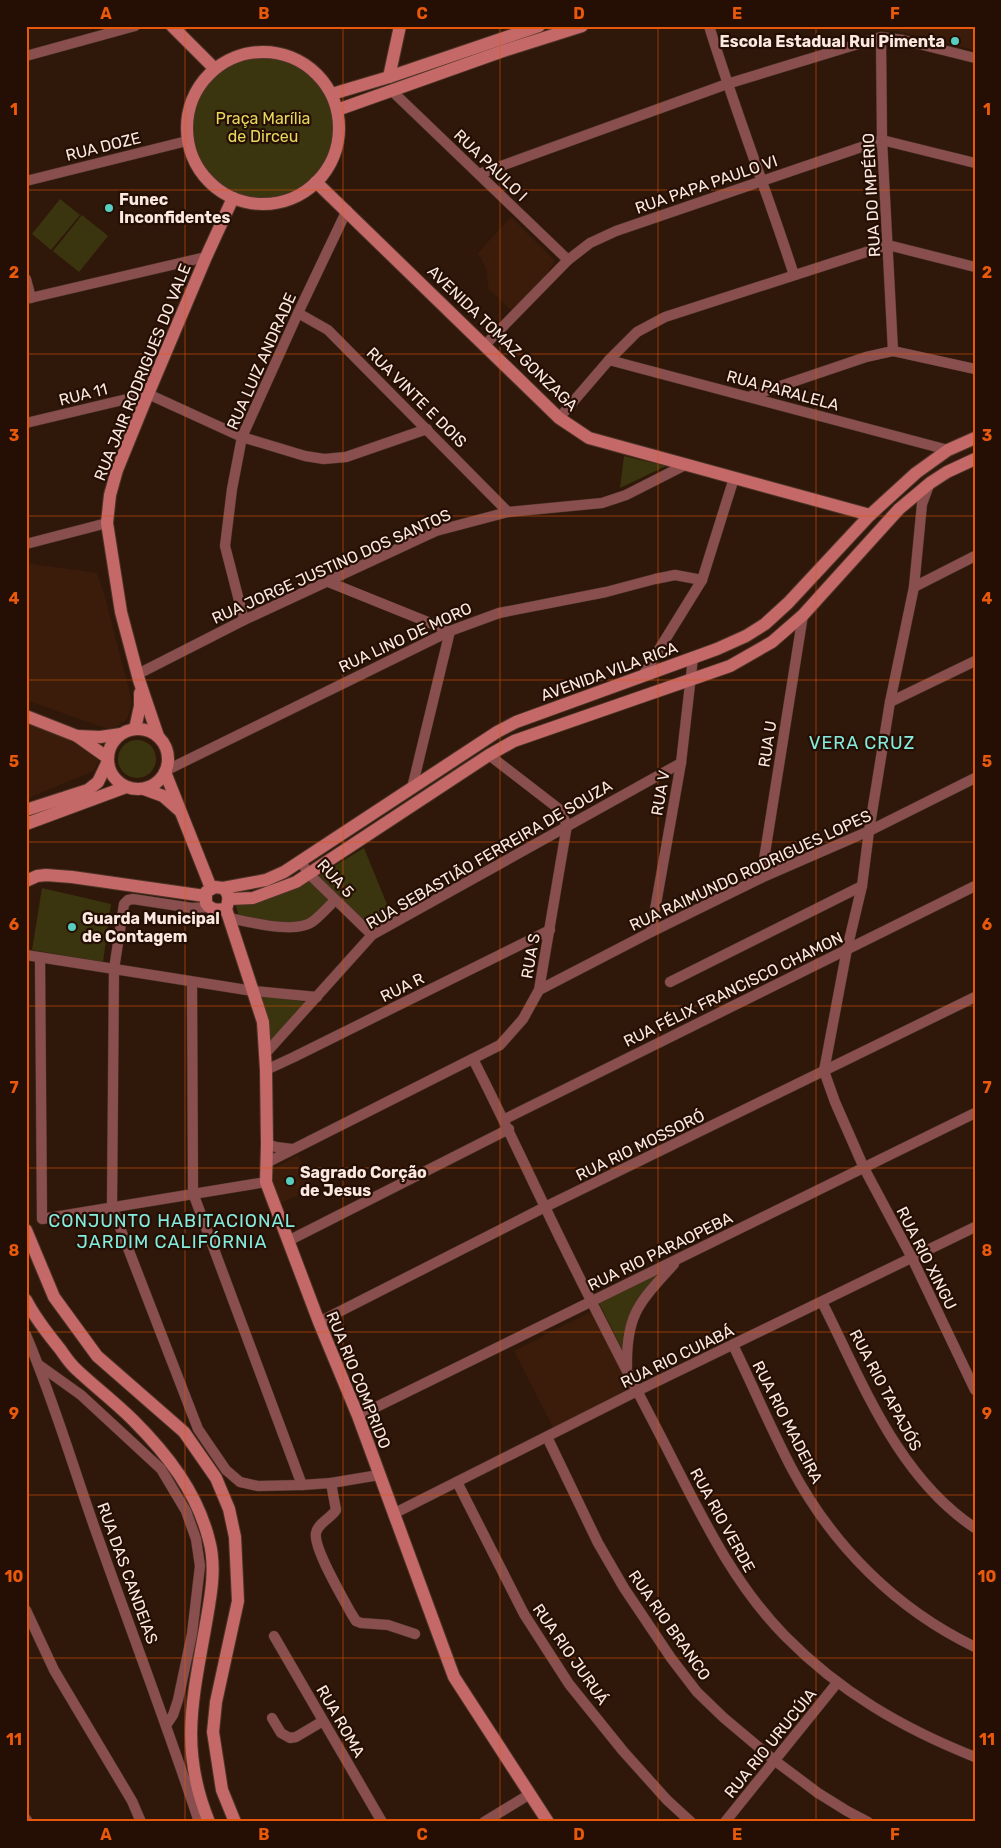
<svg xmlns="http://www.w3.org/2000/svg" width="1001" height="1848" viewBox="0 0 1001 1848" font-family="Rubik,sans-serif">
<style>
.built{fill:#3b1c0b}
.green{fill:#3a350e}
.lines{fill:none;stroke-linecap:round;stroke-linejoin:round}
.street-casing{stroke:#4c3528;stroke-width:11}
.secondary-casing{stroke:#4c3528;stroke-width:14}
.street{stroke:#894f4e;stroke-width:10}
.secondary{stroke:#c56968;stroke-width:12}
.grid{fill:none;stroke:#e8590c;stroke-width:1;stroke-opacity:0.55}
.poi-dot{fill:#58cec0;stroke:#250e03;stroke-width:2}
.labels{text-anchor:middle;stroke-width:4.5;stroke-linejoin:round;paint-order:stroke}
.poi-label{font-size:16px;font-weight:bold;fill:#fbe9e1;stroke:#250e03;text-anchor:start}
.park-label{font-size:16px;fill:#e6d95e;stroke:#250e03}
.street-label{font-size:16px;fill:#fbe9e1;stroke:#250e03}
.neighbourhood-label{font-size:18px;letter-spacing:1px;fill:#83ecde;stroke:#250e03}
.neatline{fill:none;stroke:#e8590c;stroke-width:2}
.grid-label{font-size:16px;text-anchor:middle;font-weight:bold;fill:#e8590c}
</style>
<rect width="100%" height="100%" fill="#2f180a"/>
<g class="built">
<polygon points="882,26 975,26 975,50 896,31 884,31"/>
<polygon points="511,217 555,261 538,287 514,313 489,289 486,268 478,253"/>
<polygon points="26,563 97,573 105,597 132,702 128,718 118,726 108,729 26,700"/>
<polygon points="26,723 64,737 89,753 99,761 93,771 26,799"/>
<polygon points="298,1155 313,1189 278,1204 268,1172"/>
<polygon points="592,1311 632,1389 554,1429 514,1351"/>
</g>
<g class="green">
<circle cx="263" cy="127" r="72"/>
<polygon points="60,199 80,215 51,250 32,234"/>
<polygon points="82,215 108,236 79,272 53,251"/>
<polygon points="624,456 666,466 620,488"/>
<circle cx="137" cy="759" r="19"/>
<polygon points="364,848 393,919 372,932 316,877"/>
<polygon points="308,879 329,900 302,927 239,917 235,902"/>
<polygon points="42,888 111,904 103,962 32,950"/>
<polygon points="260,995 312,1003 267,1049"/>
<polygon points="666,1268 645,1292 624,1353 598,1301"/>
</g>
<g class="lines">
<defs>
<g id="street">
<path d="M709,26c26,84 58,166 85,249"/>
<polyline points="881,37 882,140 893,351"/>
<polyline points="26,56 135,26"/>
<polyline points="392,91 568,260"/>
<polyline points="479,174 727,84 881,37 903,40 975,58"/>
<polyline points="26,181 187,141"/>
<polyline points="26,279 31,298"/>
<polyline points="26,299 206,257"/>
<polyline points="298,313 328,330 508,512"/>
<polyline points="485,345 568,260 590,243 616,231 882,140 975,163"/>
<polyline points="609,360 948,450"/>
<polyline points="751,396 866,357 893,351 975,369"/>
<polyline points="559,418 609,360 637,332 665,317 888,245 975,267"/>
<polyline points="26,423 148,394 242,437 305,456 324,459 346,457 427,429"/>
<polyline points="929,485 922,504 914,587 890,702 869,831 862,886 847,949 824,1071 835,1102 864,1168 912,1258 975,1390"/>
<polyline points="26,544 107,523"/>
<polyline points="326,581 450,631"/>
<polyline points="914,587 975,556"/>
<polyline points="244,620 225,546 232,489 242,437 298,313 347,210"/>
<polyline points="138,674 244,620 436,531 508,512 602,503 626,495 685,465"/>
<polyline points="642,677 702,580 734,478"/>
<polyline points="890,702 975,661"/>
<polyline points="167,770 450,631 499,613 606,592 655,579 675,575 702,580"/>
<polyline points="412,788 450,631"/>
<polyline points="301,862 309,874 372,935"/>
<polyline points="761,878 803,615"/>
<polyline points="208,907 192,908 133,899 128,900 124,904 114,969 112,1207 198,1429 226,1470 240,1482 258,1486 302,1485 331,1483 379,1475"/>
<path d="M229,918c21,4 65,16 83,4 8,-6 16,-15 23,-22"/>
<polyline points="651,932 681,763 693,658"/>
<polyline points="26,955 253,991 317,997"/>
<polyline points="40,958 42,1219 266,1182"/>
<polyline points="192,982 193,1193 302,1485"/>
<polyline points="670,982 862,886"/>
<polyline points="539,990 651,932 761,878 869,831 975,778"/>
<polyline points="265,1054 372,935 681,763"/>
<path d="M473,1059c25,49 48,98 72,148 36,76 75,151 114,226 37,71 69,145 126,203 55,56 117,92 190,121"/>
<polyline points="266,1070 294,1057 550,930"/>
<polyline points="505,1119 975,886"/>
<polyline points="267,1144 276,1147 292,1149"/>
<polyline points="267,1164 270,1161 500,1045 523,1019 539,990 567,825 559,809 489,755"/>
<polyline points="288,1241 509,1129"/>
<path d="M822,1302c41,81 75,174 153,226"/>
<polyline points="319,1322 545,1207 975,997"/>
<path d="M26,1335c29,68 49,139 74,208 33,93 68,185 99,279"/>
<path d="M733,1345c20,41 38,84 59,124 41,77 104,140 183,178"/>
<polyline points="39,1365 81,1395 161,1469 186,1511 196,1539 200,1566 192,1634 178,1700 173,1715 167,1724"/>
<path d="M627,1367c-1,-54 13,-65 47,-103"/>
<polyline points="358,1416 975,1113"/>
<polyline points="547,1437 598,1543 624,1588 671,1658 697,1692 724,1718 774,1760 818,1793 847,1811 868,1822"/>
<polyline points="457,1482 524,1614 569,1684 623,1751 667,1800 691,1822"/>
<path d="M331,1483l5,27c-5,8 -18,13 -20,23 -3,15 27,65 35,80l5,8 5,2 27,2 27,9"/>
<polyline points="393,1514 637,1391 975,1227"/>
<polyline points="26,1610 54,1670 132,1801 141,1822"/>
<polyline points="274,1636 382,1822"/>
<polyline points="272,1718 281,1733 290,1738 296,1737 323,1721"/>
<polyline points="26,1819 28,1822"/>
<polyline points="484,1822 530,1794"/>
<polyline points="725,1822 837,1683"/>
</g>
<g id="secondary">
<polyline points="172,26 214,68"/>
<circle cx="263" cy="128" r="76"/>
<polyline points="389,77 400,26"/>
<polyline points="332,94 389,77 539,26"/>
<polyline points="337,110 503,51 582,26"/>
<polyline points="316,182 559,418 589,438 870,515"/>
<polyline points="26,716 77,736 108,758"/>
<circle cx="138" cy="759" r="30"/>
<polyline points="135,729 140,706 140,693"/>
<polyline points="77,736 100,737 121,734"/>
<polyline points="158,736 139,680 121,612 107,523 110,495 117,470 148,394 206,257 233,198"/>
<polyline points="165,772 211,888"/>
<polyline points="144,789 163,796 180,811"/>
<polyline points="26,810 88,790 98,782 108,761"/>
<polyline points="26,824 126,787"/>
<polyline points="26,881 37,876 46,875 72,877 205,896"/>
<path d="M215,887l8,1c7,6 6,12 3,21 -8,1 -15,2 -20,-6v-11z"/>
<polyline points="223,888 266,880 284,872 497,732 516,722 717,649 746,636 765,624 788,603 870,515 916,473 948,450 975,438"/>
<polyline points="229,899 253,898 296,882 489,755 514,741 730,666 772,642 803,615 899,509 930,483 947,472 975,459"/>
<polyline points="226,909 263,1022 266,1070 267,1144 266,1182 319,1322 358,1416 454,1677 548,1822"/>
<polyline points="26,1230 54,1297 97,1356 184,1432 216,1478 229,1509 235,1537 238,1601 216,1702 213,1732 222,1790 235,1822"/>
<path d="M26,1300c9,18 21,33 34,49 5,7 10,15 17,21 18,17 38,32 56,50 34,34 64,72 76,120 8,29 1,60 -4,89 -13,73 -25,122 4,193"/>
</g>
</defs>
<use href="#street" class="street-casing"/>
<use href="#secondary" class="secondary-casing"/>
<use href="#street" class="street"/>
<use href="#secondary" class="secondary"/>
</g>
<path class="grid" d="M185,26v1796M343,26v1796M500,26v1796M658,26v1796M816,26v1796M26,190h949M26,354h949M26,516h949M26,680h949M26,842h949M26,1006h949M26,1168h949M26,1332h949M26,1495h949M26,1658h949"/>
<g class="poi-dot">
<circle cx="955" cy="41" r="5"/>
<circle cx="109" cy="208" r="5"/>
<circle cx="72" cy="927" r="5"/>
<circle cx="290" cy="1181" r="5"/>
</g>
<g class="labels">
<g class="poi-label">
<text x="945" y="47" text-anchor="end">Escola Estadual Rui Pimenta</text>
<text x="119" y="205">Funec<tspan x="119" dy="18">Inconfidentes</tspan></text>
<text x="82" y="924">Guarda Municipal<tspan x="82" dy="18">de Contagem</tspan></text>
<text x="300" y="1178">Sagrado Corção<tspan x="300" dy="18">de Jesus</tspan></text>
</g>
<g class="park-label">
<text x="263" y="124">Praça Marília<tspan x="263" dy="18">de Dirceu</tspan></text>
</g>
<g class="street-label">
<text transform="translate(103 146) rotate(-14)" y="6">RUA DOZE</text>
<text transform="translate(491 165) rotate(44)" y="6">RUA PAULO I</text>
<text transform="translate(706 184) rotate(-19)" y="6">RUA PAPA PAULO VI</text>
<text transform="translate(871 195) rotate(-93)" y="6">RUA DO IMPÉRIO</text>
<text transform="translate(503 338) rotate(44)" y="6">AVENIDA TOMAZ GONZAGA</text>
<text transform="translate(261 361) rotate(-66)" y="6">RUA LUIZ ANDRADE</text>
<text transform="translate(142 372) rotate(-68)" y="6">RUA JAIR RODRIGUES DO VALE</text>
<text transform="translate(783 390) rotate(15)" y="6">RUA PARALELA</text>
<text transform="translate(83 394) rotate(-14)" y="6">RUA 11</text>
<text transform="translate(417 397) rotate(45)" y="6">RUA VINTE E DOIS</text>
<text transform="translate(331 566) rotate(-24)" y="6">RUA JORGE JUSTINO DOS SANTOS</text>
<text transform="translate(405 637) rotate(-25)" y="6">RUA LINO DE MORO</text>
<text transform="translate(609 671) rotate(-20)" y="6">AVENIDA VILA RICA</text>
<text transform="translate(767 744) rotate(-81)" y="6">RUA U</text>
<text transform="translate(660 793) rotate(-80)" y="6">RUA V</text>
<text transform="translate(489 854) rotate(-30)" y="6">RUA SEBASTIÃO FERREIRA DE SOUZA</text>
<text transform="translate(750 870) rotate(-25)" y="6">RUA RAIMUNDO RODRIGUES LOPES</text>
<text transform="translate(336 878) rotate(47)" y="6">RUA 5</text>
<text transform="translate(530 956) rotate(-80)" y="6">RUA S</text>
<text transform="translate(402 987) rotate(-26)" y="6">RUA R</text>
<text transform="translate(733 989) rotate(-26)" y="6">RUA FÉLIX FRANCISCO CHAMON</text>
<text transform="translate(640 1145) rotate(-26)" y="6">RUA RIO MOSSORÓ</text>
<text transform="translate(660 1251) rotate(-26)" y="6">RUA RIO PARAOPEBA</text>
<text transform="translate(927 1258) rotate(63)" y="6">RUA RIO XINGU</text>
<text transform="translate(677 1356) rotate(-26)" y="6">RUA RIO CUIABÁ</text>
<text transform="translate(359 1380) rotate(68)" y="6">RUA RIO COMPRIDO</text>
<text transform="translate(886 1390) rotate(62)" y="6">RUA RIO TAPAJÓS</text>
<text transform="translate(788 1422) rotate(63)" y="6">RUA RIO MADEIRA</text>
<text transform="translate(723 1520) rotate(61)" y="6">RUA RIO VERDE</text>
<text transform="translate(128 1573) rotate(70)" y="6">RUA DAS CANDEIAS</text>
<text transform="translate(670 1625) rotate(55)" y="6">RUA RIO BRANCO</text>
<text transform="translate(571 1654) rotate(55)" y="6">RUA RIO JURUÁ</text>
<text transform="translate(341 1721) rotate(60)" y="6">RUA ROMA</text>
<text transform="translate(770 1743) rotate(-51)" y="6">RUA RIO URUCÚIA</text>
</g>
<g class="neighbourhood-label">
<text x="862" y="749">VERA CRUZ</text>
<text x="172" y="1227">CONJUNTO HABITACIONAL<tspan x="172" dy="21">JARDIM CALIFÓRNIA</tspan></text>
</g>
</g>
<rect width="1001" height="1848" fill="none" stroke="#250e03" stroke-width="55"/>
<rect x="28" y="28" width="946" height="1792" class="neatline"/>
<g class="grid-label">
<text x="106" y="19">A</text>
<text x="264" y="19">B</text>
<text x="422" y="19">C</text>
<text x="579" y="19">D</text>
<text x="737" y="19">E</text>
<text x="895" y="19">F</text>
<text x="14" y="115">1</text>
<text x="987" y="115">1</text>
<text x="14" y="278">2</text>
<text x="987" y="278">2</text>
<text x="14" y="441">3</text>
<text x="987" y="441">3</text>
<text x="14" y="604">4</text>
<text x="987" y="604">4</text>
<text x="14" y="767">5</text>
<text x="987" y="767">5</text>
<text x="14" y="930">6</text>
<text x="987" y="930">6</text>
<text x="14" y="1093">7</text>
<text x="987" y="1093">7</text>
<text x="14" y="1256">8</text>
<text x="987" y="1256">8</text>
<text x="14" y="1419">9</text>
<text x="987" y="1419">9</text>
<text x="14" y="1582">10</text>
<text x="987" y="1582">10</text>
<text x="14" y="1745">11</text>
<text x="987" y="1745">11</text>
<text x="106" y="1840">A</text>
<text x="264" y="1840">B</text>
<text x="422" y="1840">C</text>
<text x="579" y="1840">D</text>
<text x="737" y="1840">E</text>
<text x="895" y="1840">F</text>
</g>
</svg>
